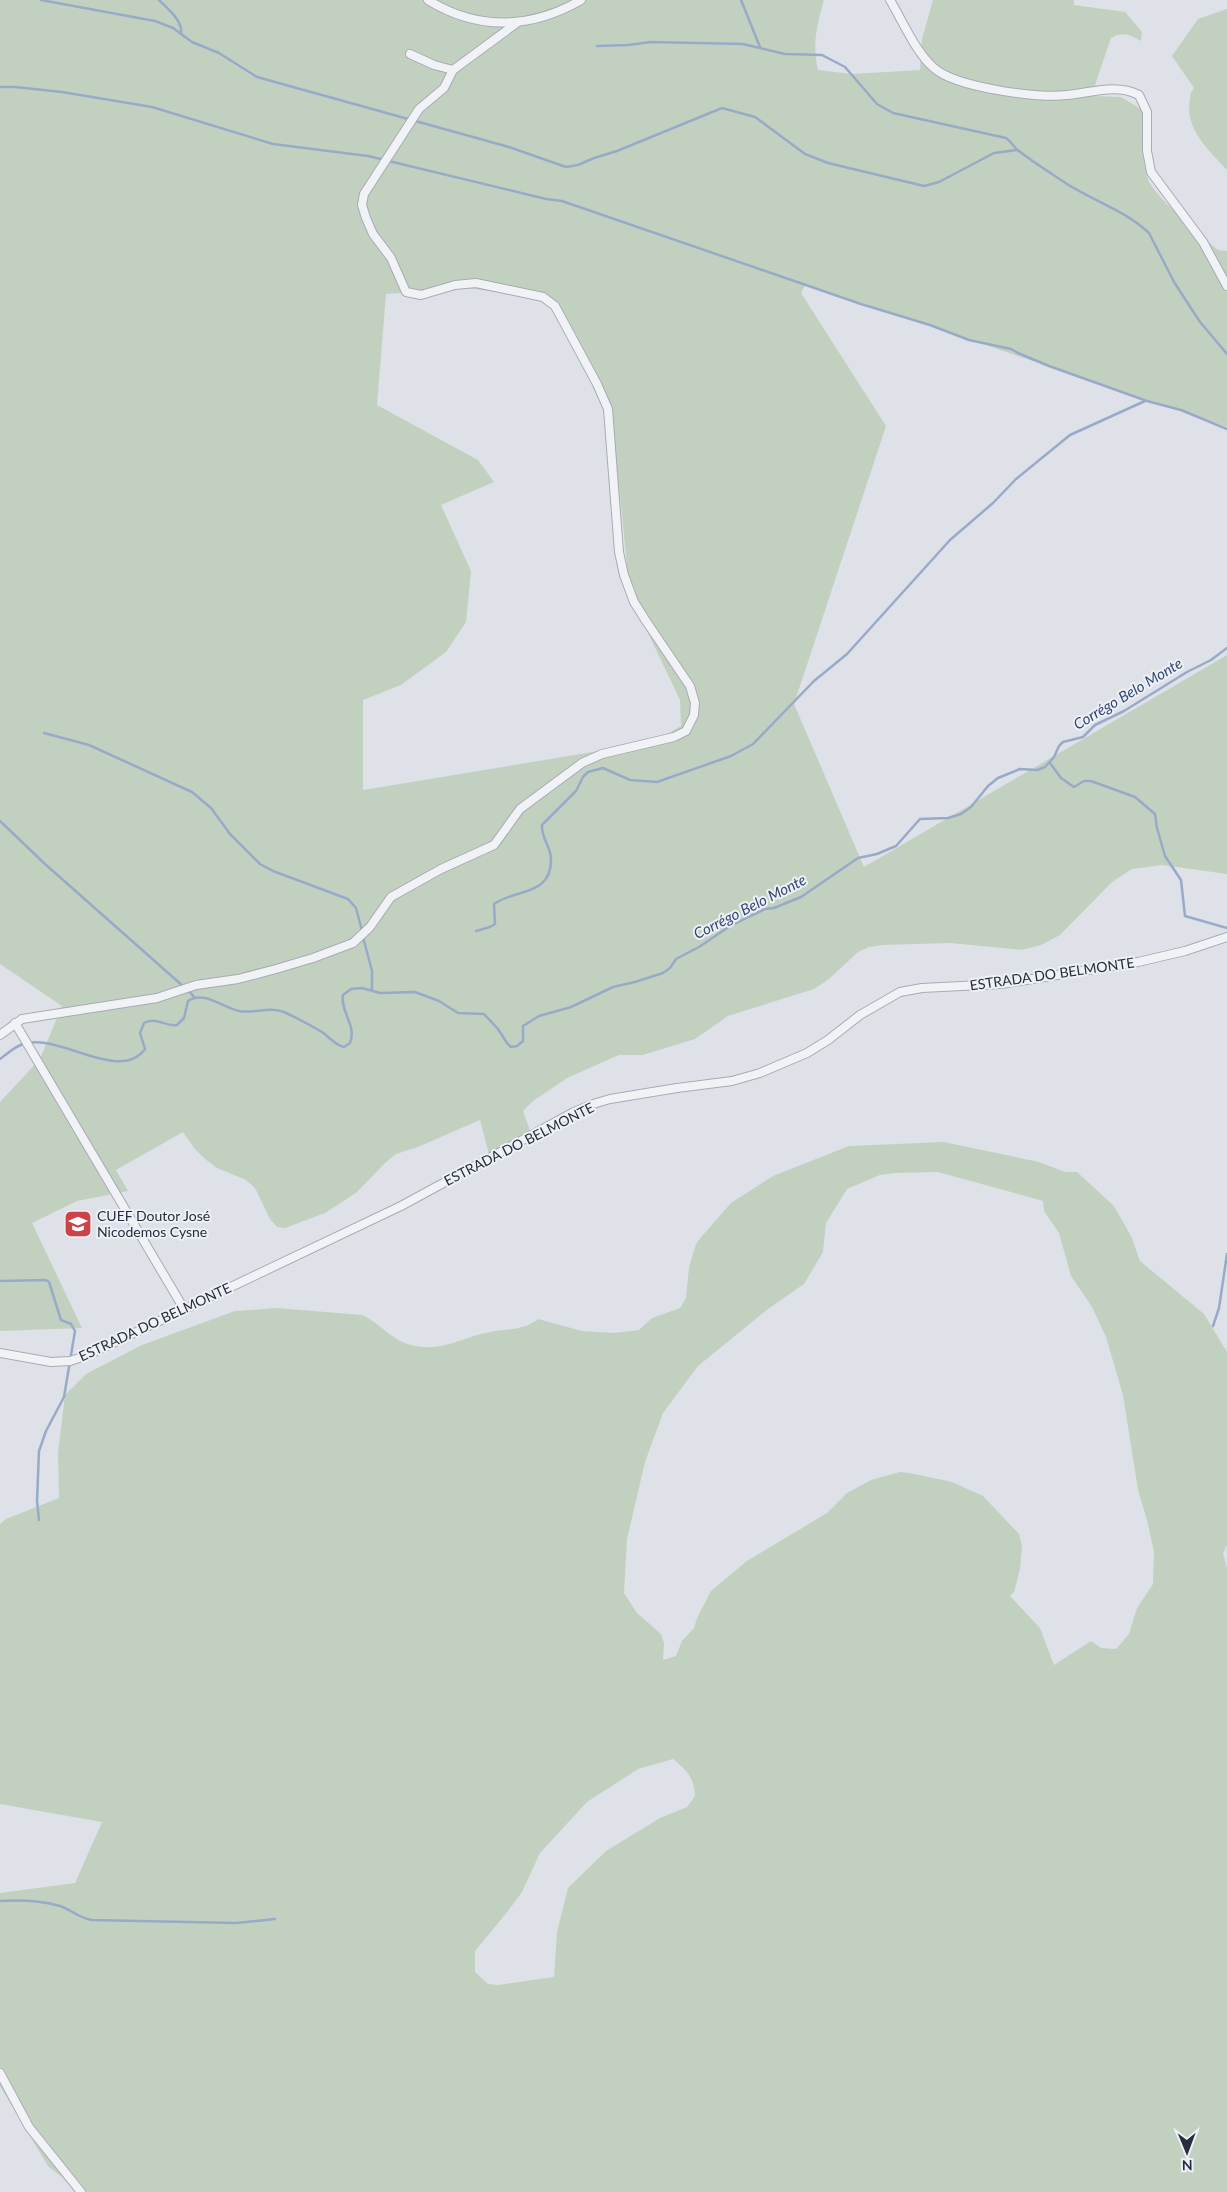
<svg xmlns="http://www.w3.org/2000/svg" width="1227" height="2192" viewBox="0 0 1227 2192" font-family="Lato,sans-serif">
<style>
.green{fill:#c2d1bf;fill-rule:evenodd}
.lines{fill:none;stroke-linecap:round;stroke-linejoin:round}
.stream{stroke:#99aac8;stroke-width:2.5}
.street-casing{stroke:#a7abb5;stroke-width:10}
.street{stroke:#f1f2f6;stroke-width:8}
.labels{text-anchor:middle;stroke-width:4;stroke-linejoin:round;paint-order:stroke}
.street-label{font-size:14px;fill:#272d3e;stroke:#edf0f5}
.poi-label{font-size:14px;fill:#272d3e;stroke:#edf0f5;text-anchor:start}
.water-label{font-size:15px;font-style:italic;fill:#324672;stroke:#edf0f5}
</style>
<rect width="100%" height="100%" fill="#dee1e8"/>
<g class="green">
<path d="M0,0h824c-7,24 -12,45 -6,70l34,4 68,-4 2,-31 11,-39h141v5l51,7 17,20 -1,9c-11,-6 -18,-10 -30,-3l-16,47 1,11 25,1 21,13c0,22 -1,48 6,69 4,15 56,59 70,71l9,1v176l-421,-143 -5,9 85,133 -92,278 70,163 363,-212v219l-65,-9 -30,4 -20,13 -52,53 -19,10 -19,5 -72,-7 -67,2 -14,2 -11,5 -29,27 -15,10 -86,27 -33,23 -52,16h-24l-52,23 -34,23 -10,10 9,25 -42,22 -10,-38 -62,27 -22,7 -11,9 -28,29 -15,10 -17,11 -40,15 -8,-1 -7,-8 -15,-31 -9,-8 -29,-12 -12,-9 -11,-11 -11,-16 -67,38 12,21 -51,10 -45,22 50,105 -82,3v-229l40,-43 22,-53 -62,-42zM467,288l81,11 26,39 34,76 12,81 8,81 10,36 42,88 1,26 -28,16 -290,48v-90l38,-15 45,-33 20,-30 5,-51 -30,-66 53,-23 -16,-22 -101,-55 9,-111z"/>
<path d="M1227,9v161c-18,-20 -43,-41 -37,-71 0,-5 1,-7 4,-11l-22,-32 26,-37z"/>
<path d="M944,1142l95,20 26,10h12l37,34 18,32 8,23 64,53 23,38v193l-4,8 4,15v624h-1152l-12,-14 -15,-12 -48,-80v-193l75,-10 27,-61 -102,-18v-280l6,-5 53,-21 -1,-45 7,-58 21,-21 56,-29 93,-34 42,-3 85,7c17,7 30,26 49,30 29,8 52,-8 79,-13 17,-3 35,-2 48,-13l44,12 32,2 25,-3 13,-12 28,-10 6,-10 3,-31 7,-23 6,-8 29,-33 42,-27 76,-30zM938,1172l105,29 1,10 15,22 12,43 21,31 14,30 17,58 15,95 9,30 7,32 -1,32 -16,24 -8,26 -13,15 -15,-1 -10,-7 -37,24 -14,-37 -30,-32 4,-4 6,-23 2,-23 -3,-12 -36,-38 -31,-14 -43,-9 -9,-1 -29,8 -24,13 -20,20 -80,48 -36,30 -14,27 -3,10 -12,13 -6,15 -13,4 1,-17 -3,-9 -24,-21 -13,-20 3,-54 18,-77 18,-49 35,-47 70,-57 36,-25 19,-32 3,-29 21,-34 33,-14 14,-2zM673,1759c14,11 21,19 22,37l-8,11 -27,11 -54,33 -38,37 -11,44 -3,45 -56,8 -10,-1 -13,-12v-21l33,-40 14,-19 18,-39 47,-51 51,-33z"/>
</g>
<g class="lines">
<g class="stream">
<polyline points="41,0 155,21 173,28 192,42 219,53 257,77 509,147 566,167 578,165 594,158 617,151 722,108 755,117 805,154 828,163 924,186 939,182 994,153 1017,150"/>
<path d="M159,0c8,8 24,21 22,33"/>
<polyline points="741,0 760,47"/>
<path d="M597,46l31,-1 23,-3 92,2 42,10 37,1 23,12 32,37 16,9 113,25c6,4 8,10 13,13 15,12 32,22 48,33 27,17 59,27 82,49l25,49 26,40 27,32"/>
<polyline points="0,87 15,87 62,92 152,107 273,144 368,156 546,199 562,201 861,304 930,325 969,340 1011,349 1018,353 1049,366 1147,401 1181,410 1227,429"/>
<polyline points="44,733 89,745 192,792 211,808 230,834 260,864 273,871 348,899 356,908 362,931"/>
<polyline points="1050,763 1061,778 1074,787 1084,781 1091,781 1135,797 1155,814 1157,828 1165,856 1181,880 1185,916 1227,928"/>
<polyline points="0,821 45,864 184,987"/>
<path d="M476,931l14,-4 5,-3 -1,-20c21,-15 58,-8 57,-45 0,-12 -10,-21 -9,-34l34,-34 7,-14 5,-5 15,-4 27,12 27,2 74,-26 22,-12 61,-63 33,-27 103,-114 43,-37 23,-24 54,-44 75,-34"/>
<polyline points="363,937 372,971 372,991"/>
<polyline points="188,990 195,998"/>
<path d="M0,1059c7,-5 14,-12 23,-15 35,-12 97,40 122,5l-5,-16 4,-10c12,-7 21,4 33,2l7,-7 4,-17c16,-11 35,7 51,10 15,3 30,-5 45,1 13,6 26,13 38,20 7,5 13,13 22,15l6,-4c7,-18 -10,-31 -7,-48l8,-6 11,-1 18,5 35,-1 24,9 19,12 26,1 14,15 9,14 4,4 6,-1 6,-5v-15l16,-10 32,-9 42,-20 22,-5 28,-9 7,-5 6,-9 23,-12 31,-21 35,-17 9,-1 27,-11 57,-39 19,-4 19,-8 24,-27 28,-1 13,-4 10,-7 17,-21 10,-8 22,-9 17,1 8,-3 9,-10 5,-11 4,-4 20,-5 12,-12 29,-14 63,-39 24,-12 16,-12"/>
<polyline points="0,1281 46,1280 49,1282 61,1320 71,1324 75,1331 64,1397 46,1431 39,1451 37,1501 39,1520"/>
<polyline points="1213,1326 1219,1308 1227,1254"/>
<path d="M0,1901c18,-1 42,0 60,5 12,4 18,12 32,14l144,3 39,-4"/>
</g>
<defs>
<g id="street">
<path d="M428,0c50,31 103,29 153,0"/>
<path d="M890,0c12,20 26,53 44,68 21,19 104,31 133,27 24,-2 49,-12 72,0l8,17v39l4,21 52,70 24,44"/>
<polyline points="410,54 434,65 453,70"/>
<polyline points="15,1023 184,1309"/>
<polyline points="0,1035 22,1019 157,998 196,985 238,979 276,969 313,958 353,943 370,927 391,897 441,869 494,845 520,809 582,763 602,754 674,737 686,731 694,715 695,703 690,686 646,621 634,602 624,575 619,552 608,409 597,384 555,306 543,297 476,283 455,285 421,295 406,292 391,258 373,234 366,218 362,205 364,194 419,109 444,88 453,70 518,22"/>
<polyline points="0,1353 51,1362 70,1361 88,1355 401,1206 574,1112 593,1104 610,1099 677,1088 732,1081 760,1073 807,1053 828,1040 860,1015 900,992 922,988 1001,984 1138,962 1185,951 1227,937"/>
<polyline points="0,2073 29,2127 81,2192"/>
</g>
</defs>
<use href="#street" class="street-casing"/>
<use href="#street" class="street"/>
</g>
<defs>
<symbol id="school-square" viewBox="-11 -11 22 22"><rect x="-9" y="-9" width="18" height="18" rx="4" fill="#cc4347" stroke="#edf0f5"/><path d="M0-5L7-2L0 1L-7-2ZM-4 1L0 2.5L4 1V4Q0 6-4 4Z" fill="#fff"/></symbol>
</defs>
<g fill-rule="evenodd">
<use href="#school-square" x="62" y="1208" width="32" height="32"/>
</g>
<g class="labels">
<g class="street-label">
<text transform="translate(1052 974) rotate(-8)" y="5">ESTRADA DO BELMONTE</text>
<text transform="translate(519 1144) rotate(-27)" y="5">ESTRADA DO BELMONTE</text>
<text transform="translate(155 1322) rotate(-25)" y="5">ESTRADA DO BELMONTE</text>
</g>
<g class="poi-label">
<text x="97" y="1221">CUEF Doutor José<tspan x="97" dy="16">Nicodemos Cysne</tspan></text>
</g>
<g class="water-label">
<text transform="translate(1128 694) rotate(-31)" y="5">Corrégo Belo Monte</text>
<text transform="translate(750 907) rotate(-27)" y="5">Corrégo Belo Monte</text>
</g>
</g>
<g transform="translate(1187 2152) rotate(179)" stroke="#edf0f5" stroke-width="4" paint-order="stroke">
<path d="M0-4L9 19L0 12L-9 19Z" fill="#272d3e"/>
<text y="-8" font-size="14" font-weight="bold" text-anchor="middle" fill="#272d3e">N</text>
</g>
</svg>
